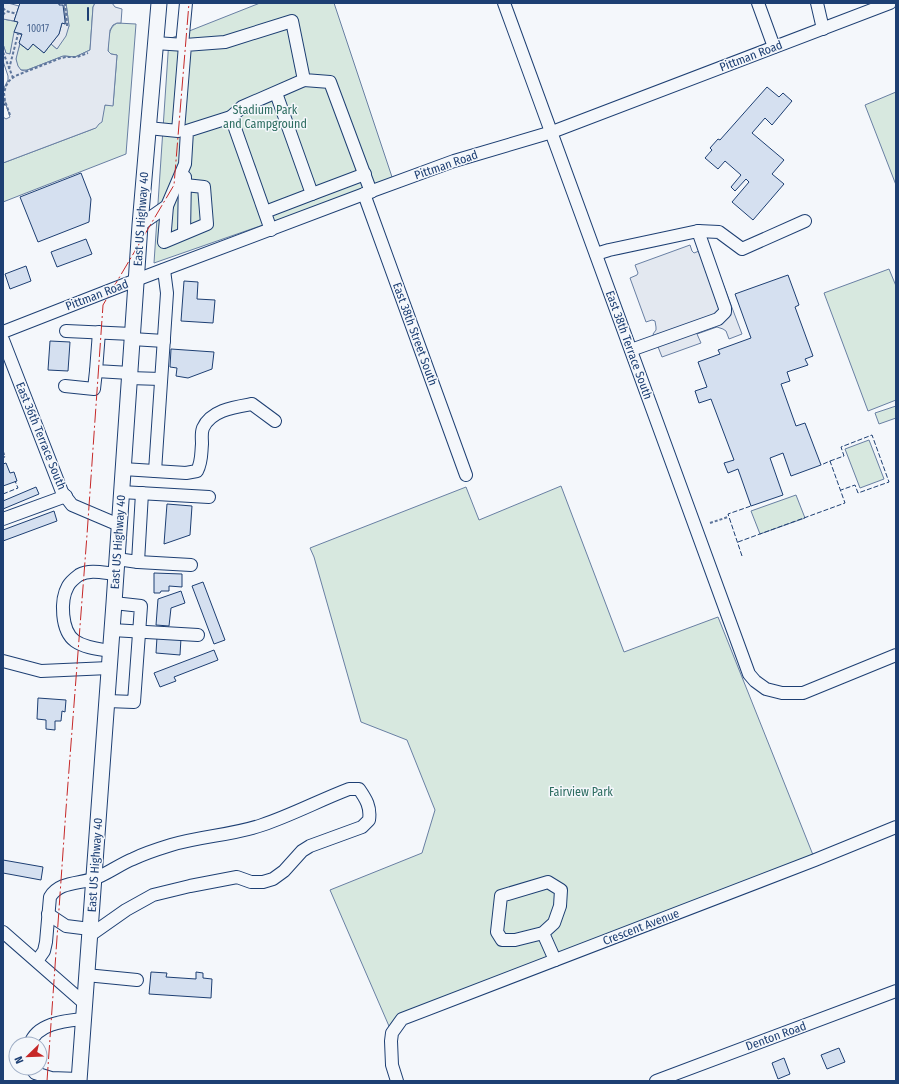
<svg xmlns="http://www.w3.org/2000/svg" width="899" height="1084" viewBox="0 0 899 1084" font-family="'Fira Sans Condensed',sans-serif">
<style>
.green{fill:#d7e8df;stroke:#687fa3}
.parking{fill:#e3e8f0;stroke:#687fa3}
.building{fill:#d5e0f0;stroke:#1d3f73}
.lines{fill:none;stroke-linecap:round;stroke-linejoin:round}
.minor-casing{stroke:#1d3f73;stroke-width:14}
.major-casing{stroke:#1d3f73;stroke-width:17}
.path{stroke:#5e769c;stroke-width:2;stroke-dasharray:3 2;stroke-linecap:butt}
.minor{stroke:#f4f7fb;stroke-width:12}
.major{stroke:#f4f7fb;stroke-width:15}
.fence{stroke:#1d3f73;stroke-width:1;stroke-dasharray:5 2;stroke-linecap:butt}
.wall{stroke:#1d3f73;stroke-width:2}
.power{stroke:#c62828;stroke-width:1;stroke-dasharray:14 3 2 3;stroke-linecap:butt}
.labels{text-anchor:middle;stroke-width:3;stroke-linejoin:round;paint-order:stroke}
.number-label{font-size:10px;fill:#4b6792}
.street-label{font-size:12px;fill:#1d3f73;stroke:#f4f7fb}
.park-label{font-size:12px;fill:#2c6c60;stroke:#f4f7fb}
</style>
<rect width="100%" height="100%" fill="#f4f7fb"/>
<g class="green">
<path d="M66,3h29l-2,4 -3,43 -15,7 -10,-1 -4,1 -34,13h-6c-9,-8 -4,-17 -1,-26l8,6 5,-6 11,9 7,-9 6,5 12,-23z"/>
<polygon points="260,3 334,3 394,183 260,226 154,263 169,39"/>
<polygon points="3,19 18,22 10,54 6,54 3,44"/>
<path d="M117,23l19,1 -10,130 -123,48v-39l90,-34c8,-5 9,-16 12,-24h8l4,-50 -6,-1 -3,-3c1,-10 -1,-23 9,-28z"/>
<polygon points="896,92 896,185 865,105"/>
<polygon points="889,269 896,286 896,400 868,411 824,293"/>
<polygon points="896,406 896,418 879,424 875,413"/>
<polygon points="869,440 884,479 860,488 845,449"/>
<polygon points="561,486 624,652 718,617 815,860 402,1019 392,1033 330,890 422,853 435,810 407,740 361,722 314,557 310,548 466,487 479,520"/>
<polygon points="796,495 805,518 760,534 751,511"/>
</g>
<g class="parking">
<polygon points="3,3 8,3 19,6 14,21 3,19"/>
<polygon points="64,3 66,3 69,26 66,36 57,49 51,44 59,34 62,23 66,24"/>
<polygon points="95,3 112,3 115,7 122,9 121,23 117,23 113,25 110,30 108,51 111,54 117,55 113,106 105,105 102,122 99,124 96,128 93,129 3,163 3,117 6,119 10,117 3,96 4,88 8,80 8,76 3,61 3,44 6,53 10,54 14,32 22,35 16,59 18,66 21,70 25,71 63,56 75,57 90,50 93,7"/>
<polygon points="690,245 692,251 694,253 709,247 742,334 729,339 726,331 723,329 717,327 714,328 697,334 701,343 662,357 653,334 656,330 656,327 655,321 652,320 646,322 630,278 637,275 638,273 635,265"/>
</g>
<g class="building">
<polygon points="20,3 59,3 59,5 63,5 65,21 65,24 62,23 59,34 44,53 33,44 28,50 19,43 22,34 14,32 18,22 14,21"/>
<polygon points="767,87 779,97 783,93 792,101 772,125 765,118 752,133 784,160 772,174 784,184 753,220 732,202 749,182 746,179 735,191 731,187 741,175 725,161 718,169 705,158 712,150 710,148 718,139 720,140"/>
<polygon points="81,173 91,199 89,222 38,242 20,197"/>
<polygon points="86,239 92,254 57,267 51,252"/>
<polygon points="26,266 31,281 10,289 5,274"/>
<polygon points="788,275 799,305 795,307 813,356 805,359 808,365 787,372 790,381 781,384 796,426 805,423 821,465 791,476 783,453 770,458 783,495 751,506 738,469 728,473 724,463 734,460 711,399 699,403 695,391 707,387 698,362 720,354 718,350 751,338 735,294"/>
<polygon points="184,281 198,282 197,299 215,300 213,323 181,321"/>
<polygon points="50,341 70,342 68,371 48,370"/>
<polygon points="171,349 214,352 212,369 188,378 176,376 177,368 170,367"/>
<polygon points="6,463 10,473 14,472 17,481 3,486 3,464"/>
<polygon points="36,487 39,494 3,509 3,501"/>
<polygon points="167,504 192,506 190,535 164,544"/>
<polygon points="54,511 57,521 3,541 3,530"/>
<polygon points="154,573 182,574 182,587 169,586 169,591 161,591 160,593 154,593"/>
<polygon points="203,582 225,640 214,644 192,586"/>
<polygon points="181,591 185,603 171,608 169,626 156,625 158,599"/>
<polygon points="157,637 181,638 180,655 156,653"/>
<polygon points="214,650 218,660 174,677 176,681 160,687 154,673"/>
<polygon points="38,698 66,700 65,712 62,711 61,721 55,721 55,730 46,729 46,720 37,719"/>
<polygon points="3,860 43,867 41,880 3,873"/>
<polygon points="151,972 167,973 166,977 196,979 196,972 203,973 203,978 212,979 211,998 149,994"/>
<polygon points="839,1048 845,1062 827,1069 821,1055"/>
<polygon points="784,1058 790,1074 778,1079 772,1063"/>
</g>
<g class="lines">
<defs>
<g id="minor">
<polyline points="504,3 749,674 755,681 766,689 782,693 803,693 896,655"/>
<polyline points="758,3 774,47"/>
<polyline points="817,3 823,29"/>
<polyline points="155,43 185,45"/>
<polyline points="182,45 186,3"/>
<polyline points="231,117 242,107 304,80"/>
<polyline points="148,128 178,131 185,45 225,42 292,21 304,80 330,82 371,192"/>
<polyline points="312,194 365,174"/>
<polyline points="364,194 466,475"/>
<polyline points="167,206 164,242 207,224 204,187 185,185"/>
<polyline points="265,212 312,194 276,93"/>
<polyline points="140,225 167,206 185,164 187,131 231,117 271,230"/>
<polyline points="184,233 185,177"/>
<polyline points="596,254 609,250 698,231 719,232 742,249 805,221"/>
<polyline points="66,331 132,334"/>
<polyline points="3,332 136,280 364,194 454,161 552,132 890,3"/>
<polyline points="99,332 96,371 130,373"/>
<polyline points="132,339 164,341"/>
<polyline points="3,340 62,492 72,505 119,525"/>
<polyline points="631,350 718,319 725,312 725,308 698,231"/>
<polyline points="129,378 161,379"/>
<polyline points="65,386 94,389 96,371"/>
<path d="M123,469l63,4 11,-2c5,-9 4,-17 5,-27 0,-5 -1,-11 1,-16 8,-18 32,-21 49,-24l23,17"/>
<polyline points="155,471 167,293 164,270"/>
<polyline points="121,492 209,497"/>
<polyline points="3,519 66,496"/>
<polyline points="117,559 138,562 142,493"/>
<polyline points="138,562 191,565"/>
<polyline points="112,630 198,635"/>
<path d="M111,651c-12,-2 -26,-3 -36,-10 -14,-10 -15,-41 -7,-55 2,-4 7,-8 11,-11 11,-6 25,-2 37,-1"/>
<polyline points="3,661 41,671 109,668"/>
<polyline points="107,701 134,702 141,606 114,603"/>
<polyline points="48,914 66,926 90,929"/>
<polyline points="3,932 84,1003"/>
<polyline points="543,933 515,940 502,940 497,932 501,896 548,882 561,890 560,906 554,923 543,933 555,960"/>
<path d="M37,961l7,-10 2,-9 4,-45c9,-15 27,-13 43,-18 13,-4 27,-15 40,-20 12,-6 25,-10 38,-14 30,-9 62,-10 91,-20 30,-10 58,-25 87,-36h10c7,10 12,18 10,31l-7,7 -52,19 -8,5 -18,20 -11,8 -10,3h-12l-14,-5 -47,9 -37,9 -27,15 -37,26"/>
<polyline points="86,975 137,980"/>
<path d="M30,1044c7,-21 35,-23 53,-25"/>
<polyline points="31,1068 35,1073 51,1078 79,1079"/>
<polyline points="397,1081 392,1065 391,1041 392,1033 402,1019 815,860 896,827"/>
<polyline points="656,1081 896,991"/>
</g>
<polyline id="major" points="79,1081 114,603 117,559 140,225 159,3"/>
</defs>
<use href="#minor" class="minor-casing"/>
<use href="#major" class="major-casing"/>
<g class="path">
<polyline points="65,3 67,23 67,27"/>
<polyline points="3,8 6,11 17,14"/>
<polyline points="3,15 6,11"/>
<polyline points="3,52 13,78"/>
<polyline points="9,69 18,34"/>
<polyline points="10,115 5,101 4,93 6,86 9,81 15,76 61,58 66,57 77,57 88,53"/>
<polyline points="710,523 728,517"/>
</g>
<use href="#minor" class="minor"/>
<use href="#major" class="major"/>
<g class="fence">
<polyline points="3,101 5,106 3,107"/>
<polyline points="3,450 5,457 3,457"/>
<polyline points="830,461 844,456 841,447 872,435 889,482 858,493 855,485 841,490"/>
<polyline points="3,494 18,488 15,481"/>
<polyline points="738,542 845,503 830,461 821,465"/>
<polyline points="742,556 728,514 751,506"/>
</g>
<polyline class="wall" points="88,20 88,8"/>
<polyline class="power" points="47,1081 66,809 87,535 103,305 174,185 189,3"/>
</g>
<g class="labels">
<g class="number-label">
<text x="38" y="32">10017</text>
</g>
<g class="street-label">
<text transform="translate(751 56) rotate(-21)" y="4">Pittman Road</text>
<text transform="translate(446 165) rotate(-19)" y="4">Pittman Road</text>
<text transform="translate(141 219) rotate(-86)" y="4">East US Highway 40</text>
<text transform="translate(97 295) rotate(-21)" y="4">Pittman Road</text>
<text transform="translate(415 334) rotate(70)" y="4">East 38th Street South</text>
<text transform="translate(629 345) rotate(70)" y="4">East 38th Terrace South</text>
<text transform="translate(41 436) rotate(68)" y="4">East 36th Terrace South</text>
<text transform="translate(118 542) rotate(-86)" y="4">East US Highway 40</text>
<text transform="translate(95 865) rotate(-86)" y="4">East US Highway 40</text>
<text transform="translate(641 927) rotate(-21)" y="4">Crescent Avenue</text>
<text transform="translate(776 1036) rotate(-20)" y="4">Denton Road</text>
</g>
<g class="park-label">
<text x="265" y="114">Stadium Park<tspan x="265" dy="14">and Campground</tspan></text>
<text x="581" y="796">Fairview Park</text>
</g>
</g>
<rect width="899" height="1084" fill="none" stroke="#1d3f73" stroke-width="8"/>
<g transform="translate(28 1056) rotate(247)"><circle r="19" fill="#f4f7fb" stroke="#9eadc5"/>
<path d="M0-3L7 15L0 10L-7 15Z" fill="#c62828"/>
<text y="-6" font-size="11" font-weight="bold" text-anchor="middle" fill="#1d3f73">N</text>
</g>
</svg>
